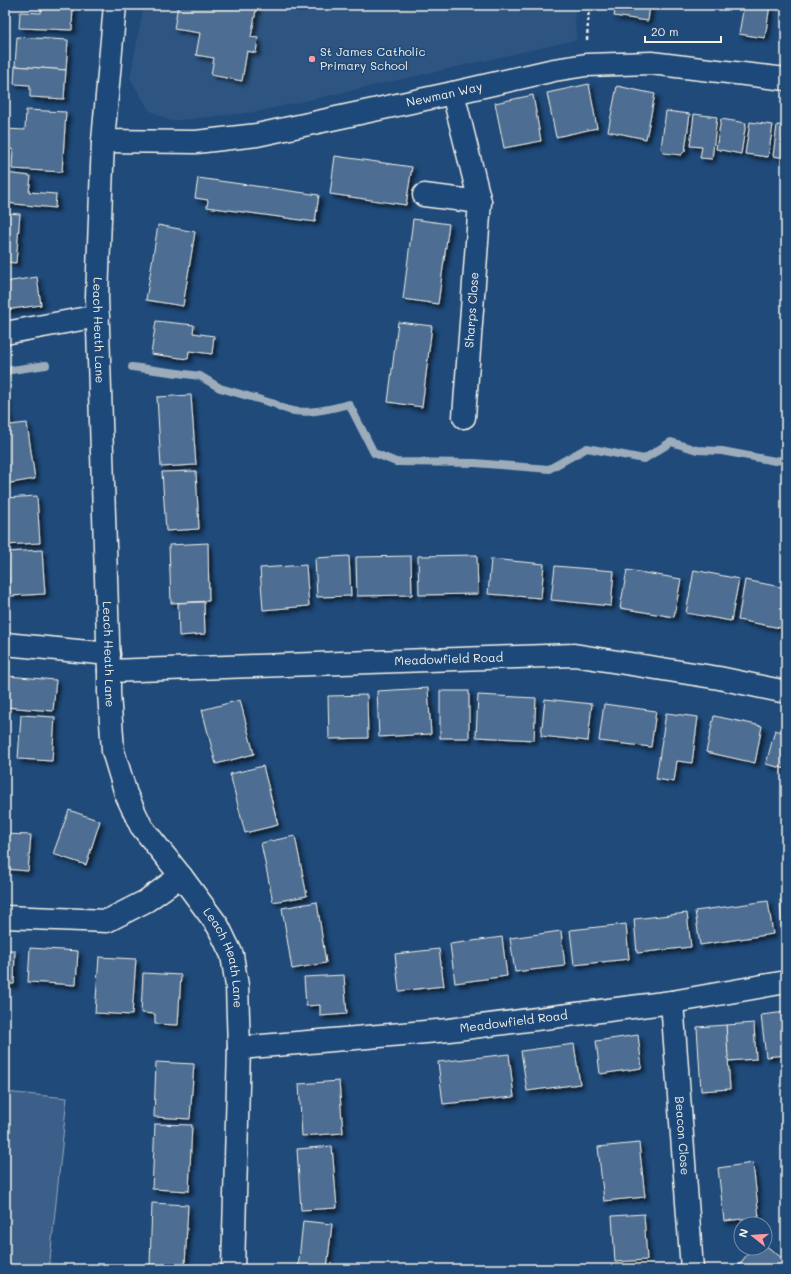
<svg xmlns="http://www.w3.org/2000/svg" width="791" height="1274" viewBox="0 0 791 1274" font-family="Mali,sans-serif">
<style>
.built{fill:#2d5581}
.green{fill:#3a5f88;stroke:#97a8b8}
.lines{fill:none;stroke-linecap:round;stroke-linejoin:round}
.stream{stroke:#9cacbb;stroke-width:8}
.building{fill:#4d6e92;stroke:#f4f1e8;filter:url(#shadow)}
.minor-casing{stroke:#f4f1e8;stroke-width:25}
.path{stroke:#f4f1e8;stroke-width:2.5;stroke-dasharray:3 3;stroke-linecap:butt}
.minor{stroke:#1f4a7a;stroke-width:22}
.poi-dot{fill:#ff9aa2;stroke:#1f4a7a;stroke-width:1.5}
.labels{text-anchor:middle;stroke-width:3;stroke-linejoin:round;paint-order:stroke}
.poi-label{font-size:12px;fill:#f4f1e8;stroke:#1f4a7a;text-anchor:start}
.street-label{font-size:12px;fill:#f4f1e8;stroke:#1f4a7a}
</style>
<defs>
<filter id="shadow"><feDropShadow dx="3.5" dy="3.5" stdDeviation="2" flood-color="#0009"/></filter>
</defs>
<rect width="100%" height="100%" fill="#1f4a7a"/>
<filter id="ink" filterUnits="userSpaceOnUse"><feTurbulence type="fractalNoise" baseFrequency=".025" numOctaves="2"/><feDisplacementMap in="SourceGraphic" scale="8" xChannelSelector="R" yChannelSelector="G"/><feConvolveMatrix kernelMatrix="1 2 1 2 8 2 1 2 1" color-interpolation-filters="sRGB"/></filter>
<g filter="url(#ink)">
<polygon class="built" points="144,5 574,5 576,40 256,112 171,121 149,110 130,78"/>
<polygon class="green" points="5,1092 67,1098 49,1269 5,1269"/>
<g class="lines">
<g class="stream">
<path d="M132,367l68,9 20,12 55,16c21,14 52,6 74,0l25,49 22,9 79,1 74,6 38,-21 57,11 27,-17 26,8 25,1 53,10 11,-2"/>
<polyline points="5,371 46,365"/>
</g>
</g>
<g class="building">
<polygon points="42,5 73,5 72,30 19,28 20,12 41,13"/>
<polygon points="178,5 257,5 251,37 258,38 256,53 247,51 242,81 211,75 214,58 196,55 200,33 174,29"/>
<polygon points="616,5 650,5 648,21 614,16"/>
<polygon points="744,5 770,5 765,38 739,34"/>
<polygon points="17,37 68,40 66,70 15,66"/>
<polygon points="15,66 66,70 64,99 30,97 30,85 14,84"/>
<polygon points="589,84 597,128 556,137 547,93"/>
<polygon points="617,86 655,94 646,139 608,131"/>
<polygon points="533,95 541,141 504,148 495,103"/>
<polygon points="26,110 66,112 62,172 12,169 13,149 5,149 5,129 25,130"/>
<polygon points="666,111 690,114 685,151 681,155 664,153 661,148"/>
<polygon points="694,114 717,117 712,159 700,158 702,147 690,146"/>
<polygon points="721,119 746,123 741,154 716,149"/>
<polygon points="750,122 773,125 768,157 745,154"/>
<polygon points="777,125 786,126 786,158 773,156"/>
<polygon points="335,156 412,167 406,205 330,194"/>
<polygon points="5,173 31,176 29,192 56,194 55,208 5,203"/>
<polygon points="198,178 319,195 315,222 207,207 208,200 195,198"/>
<polygon points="5,213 20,214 16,263 5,262"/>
<polygon points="413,219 449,224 438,304 403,299"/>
<polygon points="158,225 195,232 183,306 146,300"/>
<polygon points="37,277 41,305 5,310 5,282"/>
<polygon points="156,321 194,325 193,333 214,336 212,354 189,351 188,359 151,354"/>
<polygon points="398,322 432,326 422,407 388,402"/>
<polygon points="5,390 10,425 27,423 35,479 5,484"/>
<polygon points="191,395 196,465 161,467 157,397"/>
<polygon points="196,471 199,529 166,531 162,472"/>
<polygon points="37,496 40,543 5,545 5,498"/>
<polygon points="208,543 209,601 171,603 169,545"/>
<polygon points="42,550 45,594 10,596 7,552"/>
<polygon points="477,555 478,594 419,595 418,556"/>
<polygon points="349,556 351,596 317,597 315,558"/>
<polygon points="411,556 412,595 357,596 356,557"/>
<polygon points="491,559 544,564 541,598 488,594"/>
<polygon points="306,565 309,606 263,610 260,568"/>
<polygon points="555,566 614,571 611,606 551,600"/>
<polygon points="627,570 681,579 674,617 620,608"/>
<polygon points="694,570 739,579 731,621 686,613"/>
<polygon points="745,580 786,588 786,629 738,620"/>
<polygon points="204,602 205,634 179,636 178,603"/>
<polygon points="7,676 56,680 53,711 5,707"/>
<polygon points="428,688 431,734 379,737 377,691"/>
<rect x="440" y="691" width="29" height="47"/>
<polygon points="367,695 368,738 329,739 328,696"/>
<polygon points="478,695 536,698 534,740 476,737"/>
<polygon points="545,699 592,704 588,741 541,736"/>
<polygon points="240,700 254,754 216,764 202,710"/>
<polygon points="604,704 656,711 651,747 599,741"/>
<polygon points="666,713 698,717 692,763 677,761 674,782 656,779"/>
<polygon points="21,715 55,717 52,761 18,759"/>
<polygon points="714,716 762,726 755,763 706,752"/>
<polygon points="775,730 786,733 786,769 766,764"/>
<polygon points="263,766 278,825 245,833 230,774"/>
<polygon points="69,810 100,821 86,865 53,854"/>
<polygon points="5,834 31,835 28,871 5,869"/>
<polygon points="295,836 307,896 273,902 261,843"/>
<polygon points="780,900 786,900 786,933 782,934"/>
<polygon points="768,901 773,934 700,945 695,911"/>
<polygon points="317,902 326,963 292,969 282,908"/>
<polygon points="687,913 691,947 637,953 634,919"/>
<polygon points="626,924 629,959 574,965 570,930"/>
<polygon points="561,931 565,966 515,972 510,938"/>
<polygon points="502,937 507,976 455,983 450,944"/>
<polygon points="30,948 78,951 76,985 28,982"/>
<polygon points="439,949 444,986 399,991 395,954"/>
<polygon points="5,950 15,950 14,984 5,984"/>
<polygon points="99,957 136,959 132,1015 95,1013"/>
<polygon points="143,973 181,975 178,1025 155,1024 155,1014 141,1013"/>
<polygon points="344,975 347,1014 320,1016 320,1005 306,1006 304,977"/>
<polygon points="786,1012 786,1055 766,1057 761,1015"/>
<polygon points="754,1023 756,1059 728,1061 726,1025"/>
<polygon points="726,1025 730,1089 701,1091 697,1027"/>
<polygon points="638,1035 642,1068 600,1074 596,1041"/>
<polygon points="574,1044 580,1084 527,1091 521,1051"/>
<polygon points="509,1054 514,1097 443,1104 438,1062"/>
<polygon points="156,1062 194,1064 190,1119 154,1117"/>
<polygon points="339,1081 343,1133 302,1136 299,1084"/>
<polygon points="155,1124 192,1125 189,1191 152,1189"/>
<polygon points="639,1143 645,1197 604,1201 598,1147"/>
<polygon points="332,1146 337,1208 301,1210 297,1149"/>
<polygon points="753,1163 759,1217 724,1221 718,1168"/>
<polygon points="152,1203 188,1205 185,1266 150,1265"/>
<polygon points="644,1214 647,1260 615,1262 612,1216"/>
<polygon points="303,1221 332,1224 327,1269 298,1269"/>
<polygon points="765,1245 786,1261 786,1269 744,1269 739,1265 752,1248 765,1248"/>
</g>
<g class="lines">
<defs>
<g id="minor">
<path id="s1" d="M115,5l-12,136 -6,156 12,374v22l4,58 13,43 15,32 40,50 37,50 14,29 5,31 2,62 -6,221"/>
<polyline points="453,93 480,202"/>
<path id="s2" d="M103,141l93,1 61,-7 196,-42 101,-23 32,-5 65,-2 135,16"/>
<polyline points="424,195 480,202 464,417"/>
<polyline points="5,333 98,316"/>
<polyline points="5,644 109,654"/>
<path id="s3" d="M109,671l465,-16 145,23 67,14"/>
<polyline points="5,917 107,921 146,901 181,876"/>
<path id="s4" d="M672,1002l20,267"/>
<path id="s5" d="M239,1048l210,-18 223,-28 114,-20"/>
</g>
</defs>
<use href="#minor" class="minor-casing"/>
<polyline class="path" points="587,40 589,5"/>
<use href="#minor" class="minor"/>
</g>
</g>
<circle class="poi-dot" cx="312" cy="59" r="4"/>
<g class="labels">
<g class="poi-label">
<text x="320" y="56">St James Catholic<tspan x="320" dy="14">Primary School</tspan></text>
</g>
<g class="street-label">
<text dy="4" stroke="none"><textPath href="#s2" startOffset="346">Newman Way</textPath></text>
<text transform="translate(472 310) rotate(-86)" y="4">Sharps Close</text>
<text dy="4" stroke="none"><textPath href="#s1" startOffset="326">Leach Heath Lane</textPath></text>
<text dy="4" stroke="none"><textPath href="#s1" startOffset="650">Leach Heath Lane</textPath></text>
<text dy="4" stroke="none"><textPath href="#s3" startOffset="340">Meadowfield Road</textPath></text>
<text dy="4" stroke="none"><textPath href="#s1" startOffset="986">Leach Heath Lane</textPath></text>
<text dy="4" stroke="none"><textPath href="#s5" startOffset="276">Meadowfield Road</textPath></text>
<text dy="4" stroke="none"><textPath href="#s4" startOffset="134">Beacon Close</textPath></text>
</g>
</g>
<rect width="791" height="1274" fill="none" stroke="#1f4a7a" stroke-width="20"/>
<rect x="10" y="10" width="771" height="1254" fill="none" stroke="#f4f1e8" stroke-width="1.5" filter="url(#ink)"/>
<g transform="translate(753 1236) rotate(287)"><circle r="19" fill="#1f4a7a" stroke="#748da6"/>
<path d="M0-3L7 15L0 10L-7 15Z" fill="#ff9aa2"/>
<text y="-6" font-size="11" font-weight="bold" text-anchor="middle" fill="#f4f1e8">N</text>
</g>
<path d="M645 36v6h76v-6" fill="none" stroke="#f4f1e8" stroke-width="2"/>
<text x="651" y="36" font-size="12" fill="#f4f1e8" stroke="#1f4a7a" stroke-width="3" paint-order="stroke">20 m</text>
</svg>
